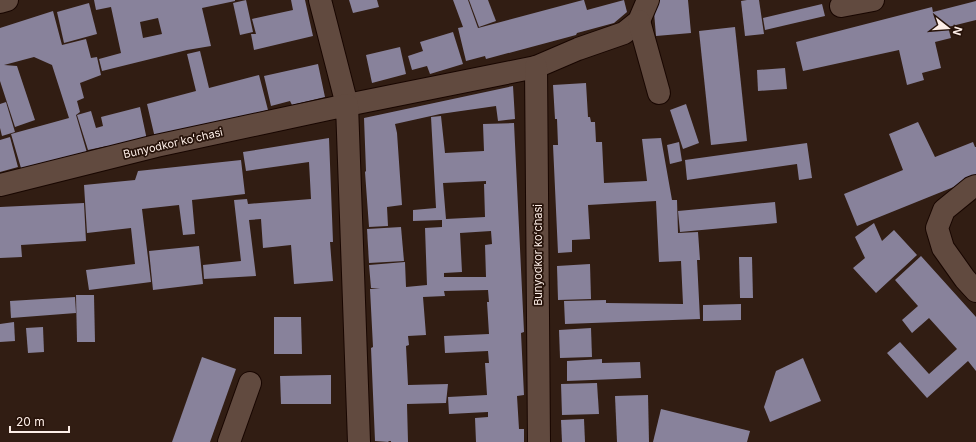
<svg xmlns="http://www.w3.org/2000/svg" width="976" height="442" viewBox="0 0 976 442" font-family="Inter,sans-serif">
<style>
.building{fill:#88829b;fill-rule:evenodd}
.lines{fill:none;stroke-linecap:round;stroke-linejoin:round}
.minor-casing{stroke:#180601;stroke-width:24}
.minor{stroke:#614a3f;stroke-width:22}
.labels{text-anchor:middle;stroke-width:3.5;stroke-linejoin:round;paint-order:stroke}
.street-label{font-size:11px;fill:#fdeee7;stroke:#27130a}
</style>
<rect width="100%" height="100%" fill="#311d13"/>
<g class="building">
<path d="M94,0h141v1l-33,7 9,38 -24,4 -85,21 -3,-12 22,-6 -10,-46 -15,3zM158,18l4,16 -19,4 -3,-16z"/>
<polygon points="246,0 253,32 240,35 233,3"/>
<polygon points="291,0 305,0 313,36 254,50 251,34 256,34 252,19 293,10"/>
<polygon points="349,0 377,0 379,7 353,13"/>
<polygon points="453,0 468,0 478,28 583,0 584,0 587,10 624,0 627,12 614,23 577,33 576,35 486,59 485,56 466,61 458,28 463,27"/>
<polygon points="469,0 488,0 496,21 479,27"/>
<polygon points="653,0 688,0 691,33 656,36"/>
<polygon points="747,0 759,0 764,34 745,36 741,1"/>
<polygon points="976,1 976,20 948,27 951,38 935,42 941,68 922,73 924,80 907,85 899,50 803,71 796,42 932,7 933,12"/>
<polygon points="89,3 97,34 64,43 57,12"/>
<polygon points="822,4 825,16 765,30 763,18"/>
<polygon points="53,11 62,45 86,39 91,58 97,57 101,75 80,83 84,98 77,101 80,112 76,115 88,156 23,175 11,134 69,118 52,65 34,57 4,65 17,66 35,120 15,127 0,81 0,28"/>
<polygon points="735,27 747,141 711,145 699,31"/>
<polygon points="453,32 463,64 430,74 427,66 412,70 408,56 423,51 420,42"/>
<polygon points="400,47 406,74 372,83 366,55"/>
<polygon points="200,51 209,88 259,75 268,110 155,138 147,104 196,91 187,54"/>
<polygon points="318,64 325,97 292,105 290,101 271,106 264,76"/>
<polygon points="785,68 787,89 758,91 757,70"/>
<polygon points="586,83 588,117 590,117 591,122 595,122 596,142 602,142 604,183 647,181 642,139 661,138 672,200 677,200 678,233 698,232 700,260 697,260 700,319 565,324 564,301 606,300 606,303 683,304 681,261 659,262 656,201 588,205 590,239 572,240 572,252 558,253 553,145 558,145 557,119 555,119 553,85"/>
<polygon points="513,86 515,119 498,121 496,106 440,114 395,124 397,133 402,205 387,207 388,226 369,227 365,172 366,171 364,118"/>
<polygon points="6,102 15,132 2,136 0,128 0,104"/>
<polygon points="686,104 699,143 683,149 670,110"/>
<polygon points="140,107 147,140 108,149 107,146 88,150 77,115 91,111 96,128 103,126 101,117"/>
<path d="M441,116l4,37 39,-2 -1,-27 31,-1 10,209 -3,1 3,62 -7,1 2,33h5v13h-48l-1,-24 13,-1v-5l-39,2 -1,-17 39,-2 -2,-32h4l-1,-12 -43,2 -1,-17 45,-2 -2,-32h2l-1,-12 -44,1 1,5 -22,1 3,38 -18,1 1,9 -3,1 2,39 40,-1 -2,19 -39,1 1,38h-17v-1h-3l1,1 -14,-1 -4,-93 2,-1 -3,-58h10l-9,-1 -2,-23 36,-3 1,25 21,-2 -2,-57 17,-1v-7l-29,1v-11l23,-2 -5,-91zM486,181v3h-2l1,33 -39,2 -3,-36zM491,231l1,13 -7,1 1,32h-42v-4l18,-1 -2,-39z"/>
<polygon points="918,122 935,157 973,142 975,147 976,147 976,178 857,226 844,194 903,170 889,134"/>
<polygon points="10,137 18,167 0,172 0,140"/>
<polygon points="329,138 333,242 330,242 333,281 294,284 291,245 263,248 261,219 249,220 256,276 204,279 203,265 241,261 234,200 247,199 248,204 311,199 309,162 246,171 243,152"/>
<polygon points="679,142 682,161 670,164 667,145"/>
<polygon points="807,143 812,178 799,180 797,164 687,180 685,160"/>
<polygon points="241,160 245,194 192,200 195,234 183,235 179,205 142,209 151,282 89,290 86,270 135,264 131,228 87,233 84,185 135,180 138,171"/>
<polygon points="775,202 777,223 680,232 678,211"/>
<polygon points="84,203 86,241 21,245 22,257 0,258 0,207"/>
<polygon points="874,223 882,241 894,230 917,255 876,293 853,268 865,258 855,237"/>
<polygon points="401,227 404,261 369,263 367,229"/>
<polygon points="199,246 203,284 153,290 149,251"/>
<polygon points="921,256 976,317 976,371 968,361 927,398 887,353 900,342 929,374 957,349 929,318 912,333 902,320 918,306 895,280"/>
<polygon points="739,257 752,257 753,298 740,298"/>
<polygon points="590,264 591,299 558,300 557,266"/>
<polygon points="76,295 94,295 95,342 77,342"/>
<polygon points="75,297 76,313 11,318 10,301"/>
<polygon points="741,304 741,320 703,321 703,305"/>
<polygon points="274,317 301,317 302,354 274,354"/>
<polygon points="14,322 15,341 0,342 0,324"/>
<polygon points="43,327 44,352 28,353 26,328"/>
<polygon points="591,328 592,357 560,358 559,330"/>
<polygon points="202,357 236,369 210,442 172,442"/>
<polygon points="803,358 821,401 770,422 764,407 776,371"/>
<polygon points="602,359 602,363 640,362 641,378 567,381 567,361"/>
<polygon points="331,375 331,404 281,404 280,376"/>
<polygon points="597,383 599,414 562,415 561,384"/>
<polygon points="648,395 649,442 617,442 615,396"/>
<polygon points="661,409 750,431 747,442 653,442"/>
<polygon points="584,419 585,442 562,442 561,420"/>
</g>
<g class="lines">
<defs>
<g id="minor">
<polyline points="320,0 347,105 536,67 578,49 624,33 639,21 648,0"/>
<polyline points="0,2 7,0"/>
<polyline points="841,6 873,0"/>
<polyline points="639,21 659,93"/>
<polyline points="536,67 539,442"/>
<polyline points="0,185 156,146 347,105 359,442"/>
<polyline points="976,186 971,188 944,210 937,228 943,248 965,279 976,291"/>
<polyline points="229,442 250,383"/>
</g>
</defs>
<use href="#minor" class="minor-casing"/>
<use href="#minor" class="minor"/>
</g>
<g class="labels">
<g class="street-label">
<text transform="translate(173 143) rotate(-13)" y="4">Bunyodkor koʻchasi</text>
<text transform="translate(538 255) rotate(-90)" y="4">Bunyodkor koʻchasi</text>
</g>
</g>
<g transform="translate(948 28) rotate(107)" stroke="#27130a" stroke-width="3" paint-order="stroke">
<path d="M0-3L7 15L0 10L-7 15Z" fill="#fdeee7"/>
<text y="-6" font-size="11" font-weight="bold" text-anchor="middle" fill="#fdeee7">N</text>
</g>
<path d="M10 426v6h59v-6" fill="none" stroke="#fdeee7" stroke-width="2"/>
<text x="16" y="426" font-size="12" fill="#fdeee7" stroke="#27130a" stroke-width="3" paint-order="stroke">20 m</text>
</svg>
